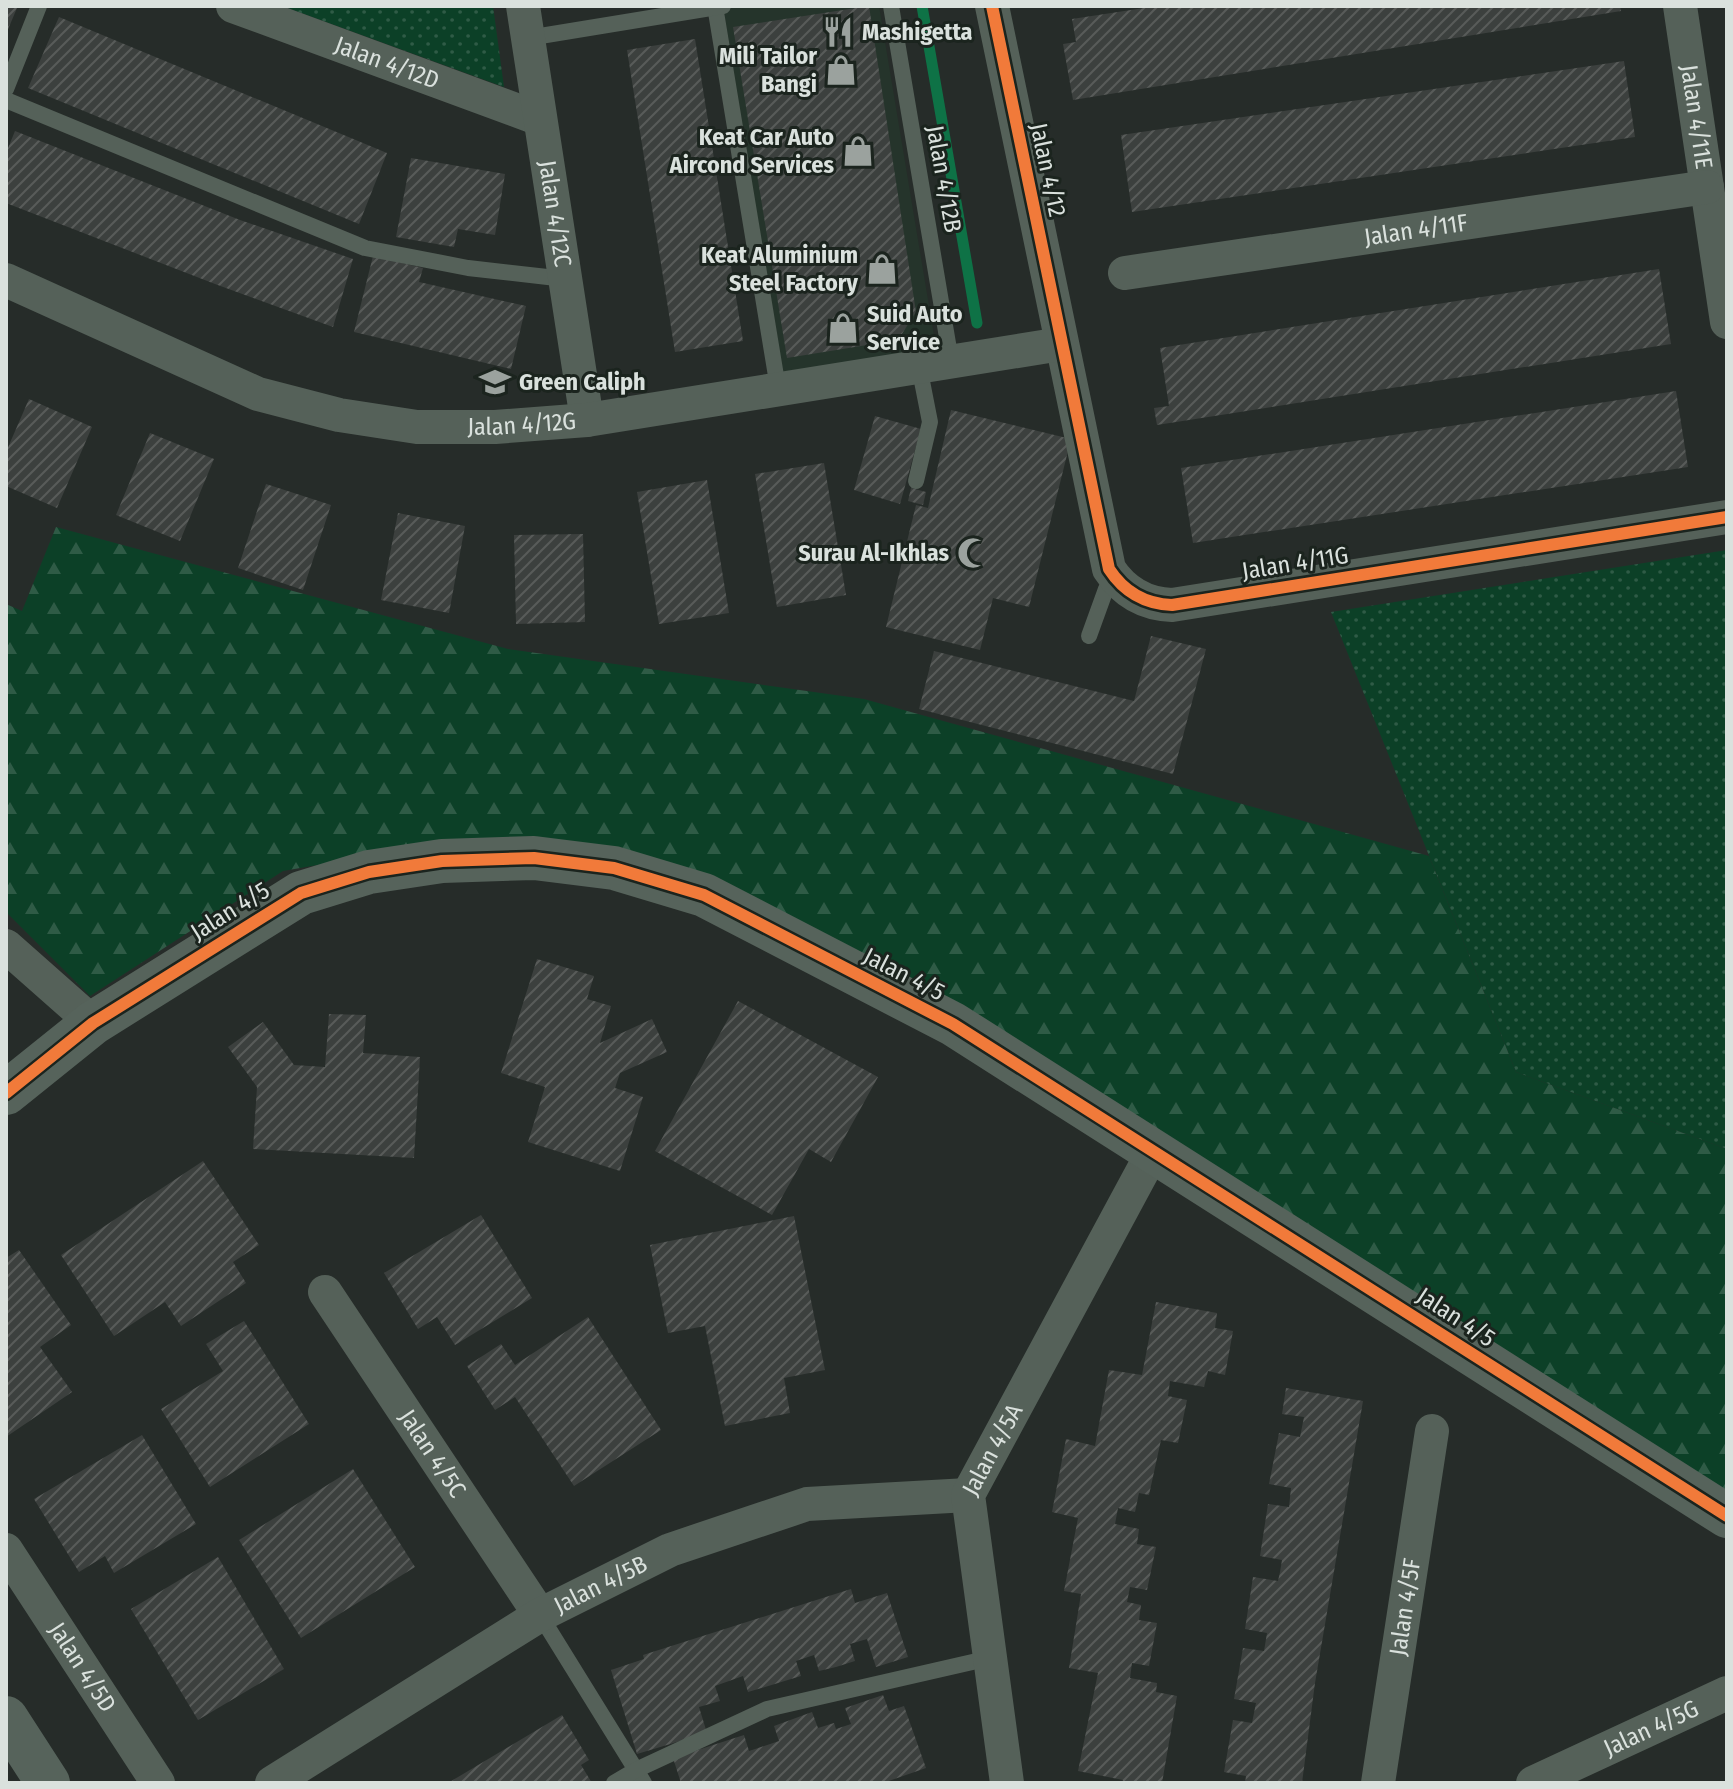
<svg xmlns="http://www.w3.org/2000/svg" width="1733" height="1789" viewBox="0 0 1733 1789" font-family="'Fira Sans Condensed',sans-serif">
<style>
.built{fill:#25342b}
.green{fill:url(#green-dots)}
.forest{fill:url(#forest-firs)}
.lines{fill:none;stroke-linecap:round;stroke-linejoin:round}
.stream{stroke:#0e7246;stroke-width:11}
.building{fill:url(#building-hatch)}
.lane{stroke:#556159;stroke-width:16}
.street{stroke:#556159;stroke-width:34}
.secondary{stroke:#56635b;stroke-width:44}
.cycleway-casing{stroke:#1b241e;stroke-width:17}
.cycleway{stroke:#f17a3a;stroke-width:12}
.labels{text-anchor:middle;stroke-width:6;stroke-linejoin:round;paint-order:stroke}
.poi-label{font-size:24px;font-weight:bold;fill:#dae1dd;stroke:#1b241e;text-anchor:end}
.street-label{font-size:24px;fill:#dae1dd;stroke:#1b241e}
</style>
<defs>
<pattern id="green-dots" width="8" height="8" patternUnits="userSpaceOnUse" patternTransform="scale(2)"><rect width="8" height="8" fill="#0c4027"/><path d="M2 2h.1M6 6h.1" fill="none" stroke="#2f5b46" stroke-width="1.8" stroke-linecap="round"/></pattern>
<pattern id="forest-firs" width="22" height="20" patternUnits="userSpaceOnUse" patternTransform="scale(2)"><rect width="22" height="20" fill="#0c4027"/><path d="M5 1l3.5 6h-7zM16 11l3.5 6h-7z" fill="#2f5b46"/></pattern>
<pattern id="building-hatch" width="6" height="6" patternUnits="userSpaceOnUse" patternTransform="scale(2)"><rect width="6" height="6" fill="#3c403e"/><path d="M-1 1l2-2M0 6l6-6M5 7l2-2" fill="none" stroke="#585b59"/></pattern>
</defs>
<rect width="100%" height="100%" fill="#262c29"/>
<polygon class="built" points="723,6 879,6 936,348 783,373"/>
<g class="green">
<polygon points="282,6 493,6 504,87"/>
<polygon points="1727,550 1727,1149 1516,1072 1331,612"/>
</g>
<polygon class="forest" points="56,527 508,649 864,699 1429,856 1516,1072 1727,1149 1727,1493 653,860 473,838 283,871 90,996 6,912 6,604 22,611"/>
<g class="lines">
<polyline class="stream" points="922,6 977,323"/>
</g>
<g class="building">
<polygon points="6,6 17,8 6,34"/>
<polygon points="869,6 916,312 898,340 787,358 733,27"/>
<polygon points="1157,6 1620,6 1621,11 1073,100 1063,44 1076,42 1072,19"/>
<polygon points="59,17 387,153 359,224 28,88"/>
<polygon points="695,39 743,341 675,352 627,50"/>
<polygon points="1624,61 1635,137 1132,212 1121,135"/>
<polygon points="15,131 240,220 353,259 333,327 215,284 6,203 6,153"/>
<polygon points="411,158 505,174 495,235 458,229 454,247 396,237"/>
<polygon points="373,256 423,268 419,282 526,306 511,369 354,332"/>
<polygon points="1659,269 1671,344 1157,425 1154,408 1169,406 1160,348"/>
<polygon points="1676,391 1688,467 1193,543 1181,468"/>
<polygon points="29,399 92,427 57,508 6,486 6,452"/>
<polygon points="951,410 1071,439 1029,607 993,598 980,650 886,627 916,505 928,508"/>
<polygon points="875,416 921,429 900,504 854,490"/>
<polygon points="150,433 214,459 180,541 116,515"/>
<polygon points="824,463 846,595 777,607 755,474"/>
<polygon points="707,480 729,613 659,624 637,492"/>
<polygon points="266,484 331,505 303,590 238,568"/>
<polygon points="911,488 926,492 923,505 908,501"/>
<polygon points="398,513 465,526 449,613 381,600"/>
<polygon points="583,534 585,622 516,624 514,535"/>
<polygon points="1151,636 1206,649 1173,774 919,709 934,651 1134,701"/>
<polygon points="537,959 594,976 587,999 611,1006 600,1043 652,1019 667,1052 620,1073 615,1088 643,1097 620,1171 528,1142 545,1087 501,1073"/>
<polygon points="738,1001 878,1077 831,1162 809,1149 772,1215 655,1151"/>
<polygon points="329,1014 366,1015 363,1053 420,1057 414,1158 253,1149 257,1087 228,1047 263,1022 294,1065 325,1067"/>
<polygon points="203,1161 259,1245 233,1262 246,1283 181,1326 165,1302 114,1336 61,1255"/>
<polygon points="481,1215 532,1298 455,1345 437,1317 418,1329 384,1273"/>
<polygon points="794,1216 825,1370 784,1378 790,1413 725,1426 705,1326 668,1333 650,1245"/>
<polygon points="19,1250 71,1325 40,1347 72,1392 6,1437 6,1258"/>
<polygon points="1156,1302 1217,1313 1215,1328 1233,1331 1225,1375 1208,1371 1204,1387 1170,1381 1168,1396 1187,1400 1178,1443 1161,1440 1149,1495 1139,1493 1135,1512 1118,1508 1115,1524 1139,1529 1137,1544 1156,1547 1147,1590 1130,1587 1127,1602 1141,1605 1139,1620 1157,1623 1149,1666 1132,1663 1130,1678 1157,1683 1156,1692 1177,1696 1162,1783 1122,1783 1123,1780 1078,1771 1098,1673 1069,1668 1081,1594 1064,1591 1078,1518 1052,1512 1066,1439 1095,1446 1109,1370 1142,1375"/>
<polygon points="588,1317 661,1430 574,1486 515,1397 495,1410 467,1366 501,1344 515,1365"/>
<polygon points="244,1321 309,1424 210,1487 161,1409 223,1371 206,1344"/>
<polygon points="1286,1388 1363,1401 1315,1683 1302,1783 1245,1783 1246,1776 1224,1772 1233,1720 1252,1723 1256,1703 1234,1699 1243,1648 1264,1651 1267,1633 1245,1629 1253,1577 1278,1581 1280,1572 1282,1560 1260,1556 1268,1504 1289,1507 1291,1488 1269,1484 1279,1433 1300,1437 1304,1417 1282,1414"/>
<polygon points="142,1435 196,1524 114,1573 105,1556 79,1572 34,1499"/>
<polygon points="353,1469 415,1567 301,1638 239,1540"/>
<polygon points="218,1557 284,1669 198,1720 131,1609"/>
<polygon points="851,1589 855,1603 887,1593 908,1657 876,1667 867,1639 850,1644 855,1661 836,1667 819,1671 814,1655 796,1661 801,1676 765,1687 748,1692 743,1676 715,1686 720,1701 699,1707 707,1733 637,1754 611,1670 644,1659 643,1655"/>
<polygon points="883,1695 889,1711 904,1706 926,1768 883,1783 681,1783 673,1758 744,1735 749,1751 779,1741 774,1726 812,1712 818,1728 834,1723 836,1729 851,1724 845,1708"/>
<polygon points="562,1715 589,1760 581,1765 592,1783 448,1783"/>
</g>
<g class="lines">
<g class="lane">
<polyline points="715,6 778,388"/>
<polyline points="891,6 951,361"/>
<polyline points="528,38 723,6"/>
<polyline points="6,89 39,6"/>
<polyline points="6,100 365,248 468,268 565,279"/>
<polyline points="916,481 930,422 919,366"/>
<polyline points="1089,636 1106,589 1118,583"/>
<polyline points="540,1615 644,1783"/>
<polyline points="614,1783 636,1770 767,1709 990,1658"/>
</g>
<g class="street">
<path id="s1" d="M233,6l307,113"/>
<path id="s2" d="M523,6l64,414"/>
<path d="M992,6l117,563c15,23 36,35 63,36l555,-88"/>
<path id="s3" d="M1680,6l47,316"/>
<path id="s4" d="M1125,273l582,-86"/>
<path id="s5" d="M6,280l252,114 81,21 78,12h78l92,-7 474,-76"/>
<polyline points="6,946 93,1023"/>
<path id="s6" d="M325,1292l215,323"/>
<path id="s7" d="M6,1550l152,233"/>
<path id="s8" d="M272,1783l268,-168 130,-65 137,-46 161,-9"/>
<path id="s9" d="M1007,1783l-39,-288 186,-345"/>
<path id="s10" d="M1378,1783l54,-352"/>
<path id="s11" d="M1533,1783l194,-90"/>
</g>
<g class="secondary">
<polyline points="6,1093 93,1023 301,893 369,872 442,861 534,858 614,868 704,895 953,1024 1727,1516"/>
<polyline points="6,1718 48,1783"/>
</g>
<defs>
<g id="cycleway">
<path d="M992,6l117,563c15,23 36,35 63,36l555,-88"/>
<polyline points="6,1093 93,1023 301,893 369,872 442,861 534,858 614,868 704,895 953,1024 1727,1516"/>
</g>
</defs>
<use href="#cycleway" class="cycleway-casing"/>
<use href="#cycleway" class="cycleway"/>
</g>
<defs>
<symbol id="restaurant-bare" viewBox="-9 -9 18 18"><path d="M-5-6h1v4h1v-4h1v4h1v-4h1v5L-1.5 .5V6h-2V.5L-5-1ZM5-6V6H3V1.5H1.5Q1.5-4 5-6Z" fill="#9ba29e" stroke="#1b241e" stroke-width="2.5" paint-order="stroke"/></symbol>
<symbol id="shop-bare" viewBox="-9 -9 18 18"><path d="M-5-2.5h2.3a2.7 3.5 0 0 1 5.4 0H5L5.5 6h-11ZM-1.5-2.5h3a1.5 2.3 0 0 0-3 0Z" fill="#9ba29e" stroke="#1b241e" stroke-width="2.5" paint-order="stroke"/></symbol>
<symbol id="school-bare" viewBox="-9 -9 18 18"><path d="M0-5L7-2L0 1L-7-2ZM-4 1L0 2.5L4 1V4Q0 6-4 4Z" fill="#9ba29e" stroke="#1b241e" stroke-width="2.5" paint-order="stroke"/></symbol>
<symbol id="mosque-bare" viewBox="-9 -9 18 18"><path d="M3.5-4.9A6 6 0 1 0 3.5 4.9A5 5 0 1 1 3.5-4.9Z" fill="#9ba29e" stroke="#1b241e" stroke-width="2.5" paint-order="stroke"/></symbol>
</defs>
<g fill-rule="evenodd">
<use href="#restaurant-bare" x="816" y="10" width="44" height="44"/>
<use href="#shop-bare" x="819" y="48" width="44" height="44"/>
<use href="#shop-bare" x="836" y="129" width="44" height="44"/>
<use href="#shop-bare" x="860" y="247" width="44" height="44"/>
<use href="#shop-bare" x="821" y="306" width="44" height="44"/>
<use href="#school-bare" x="473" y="360" width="44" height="44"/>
<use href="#mosque-bare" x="951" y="531" width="44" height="44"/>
</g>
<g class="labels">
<g class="poi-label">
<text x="862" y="40" text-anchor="start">Mashigetta</text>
<text x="817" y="64">Mili Tailor<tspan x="817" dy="28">Bangi</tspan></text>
<text x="834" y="145">Keat Car Auto<tspan x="834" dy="28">Aircond Services</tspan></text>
<text x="858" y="263">Keat Aluminium<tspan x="858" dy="28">Steel Factory</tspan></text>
<text x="867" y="322" text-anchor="start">Suid Auto<tspan x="867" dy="28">Service</tspan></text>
<text x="519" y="390" text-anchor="start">Green Caliph</text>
<text x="949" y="561">Surau Al-Ikhlas</text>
</g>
<g class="street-label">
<text dy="8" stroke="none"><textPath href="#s1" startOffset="164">Jalan 4/12D</textPath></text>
<text dy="8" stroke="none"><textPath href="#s3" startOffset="112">Jalan 4/11E</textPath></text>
<text transform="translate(1048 170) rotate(78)" y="8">Jalan 4/12</text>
<text transform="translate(944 179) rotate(80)" y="8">Jalan 4/12B</text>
<text dy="8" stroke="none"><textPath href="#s2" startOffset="210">Jalan 4/12C</textPath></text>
<text dy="8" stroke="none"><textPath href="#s4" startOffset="294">Jalan 4/11F</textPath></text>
<text dy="8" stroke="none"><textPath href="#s5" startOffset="544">Jalan 4/12G</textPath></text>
<text transform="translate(1295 563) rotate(-9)" y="8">Jalan 4/11G</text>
<text transform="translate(230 911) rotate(-32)" y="8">Jalan 4/5</text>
<text transform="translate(904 974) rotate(27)" y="8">Jalan 4/5</text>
<text transform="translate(1456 1317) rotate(33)" y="8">Jalan 4/5</text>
<text dy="8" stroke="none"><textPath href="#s9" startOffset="342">Jalan 4/5A</textPath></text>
<text dy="8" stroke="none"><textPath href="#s6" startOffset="194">Jalan 4/5C</textPath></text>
<text dy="8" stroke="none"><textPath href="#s8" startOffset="384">Jalan 4/5B</textPath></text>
<text dy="8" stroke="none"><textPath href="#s10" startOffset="178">Jalan 4/5F</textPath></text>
<text dy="8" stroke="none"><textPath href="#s7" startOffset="140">Jalan 4/5D</textPath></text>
<text dy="8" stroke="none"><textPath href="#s11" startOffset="130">Jalan 4/5G</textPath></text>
</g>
</g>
<rect width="1733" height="1789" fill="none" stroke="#dae1dd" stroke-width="16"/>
</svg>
